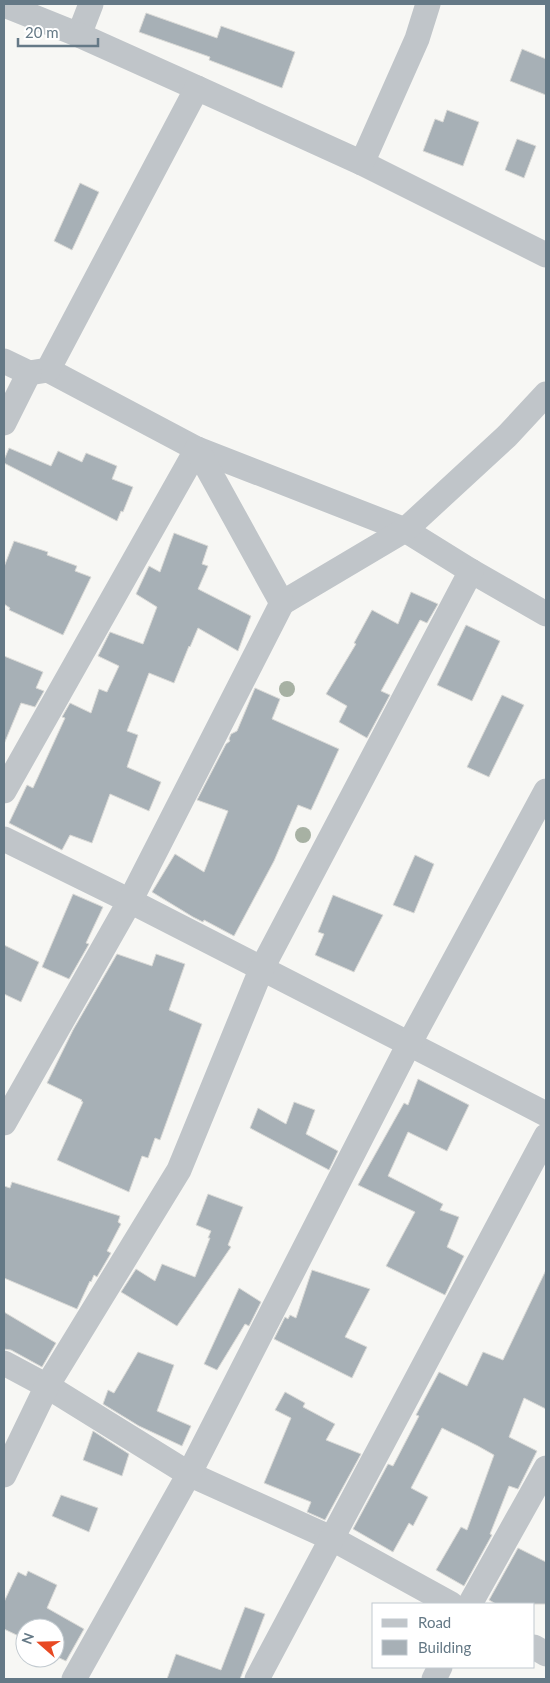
<svg xmlns="http://www.w3.org/2000/svg" width="550" height="1683" viewBox="0 0 550 1683" font-family="Lato,sans-serif">
<style>
.building{fill:#a7b0b6;stroke:#d9d9d6}
.lines{fill:none;stroke-linecap:round;stroke-linejoin:round}
.minor{stroke:#c0c5c9;stroke-width:25}
.tree{fill:#a7b1a3}
</style>
<rect width="100%" height="100%" fill="#f7f7f4"/>
<g class="building">
<polygon points="146,13 217,38 221,26 295,52 282,88 209,60 210,57 139,32"/>
<polygon points="522,49 546,59 546,95 510,81"/>
<polygon points="447,110 479,122 463,166 423,151 435,119 443,122"/>
<polygon points="517,139 536,146 524,178 505,170"/>
<polygon points="80,183 99,192 72,250 54,241"/>
<polygon points="9,448 51,466 58,451 82,462 86,453 117,466 112,479 133,487 123,512 121,511 117,521 4,463 4,460"/>
<polygon points="174,533 208,546 202,564 208,566 198,589 251,616 238,651 198,628 190,647 189,646 174,683 149,673 127,731 138,735 127,767 161,782 149,811 110,794 92,843 70,835 62,850 9,823 27,785 33,788 65,718 62,717 70,703 91,713 99,689 107,692 119,666 98,656 110,632 143,644 157,607 136,594 149,566 160,572"/>
<polygon points="14,541 48,552 47,555 77,566 75,571 91,577 63,635 9,610 10,608 4,604 4,567"/>
<polygon points="411,592 438,604 427,623 420,620 381,691 390,695 367,738 339,722 347,706 326,694 356,644 354,643 372,610 398,624"/>
<polygon points="466,625 500,641 472,701 437,685"/>
<polygon points="4,656 43,672 36,688 44,691 35,707 21,703 4,744"/>
<polygon points="255,688 280,699 272,719 339,749 311,810 298,805 274,861 234,936 204,920 203,922 193,917 152,892 175,854 204,872 228,811 197,800 226,744 230,741 229,739 231,734 237,731"/>
<polygon points="502,695 524,705 489,777 467,767"/>
<polygon points="415,855 434,864 414,913 393,905"/>
<polygon points="73,894 103,907 86,943 89,944 69,979 42,967"/>
<polygon points="333,895 383,915 354,972 315,955 324,934 318,932"/>
<polygon points="4,945 39,962 21,1002 4,994"/>
<polygon points="117,954 152,966 156,954 185,964 169,1010 202,1024 160,1140 155,1138 148,1158 142,1156 129,1192 57,1160 83,1102 81,1101 82,1100 47,1083 73,1030"/>
<polygon points="418,1079 469,1105 447,1151 408,1132 388,1176 443,1204 440,1210 459,1217 447,1247 464,1256 445,1295 386,1266 415,1212 358,1185 404,1103 408,1105"/>
<polygon points="294,1102 315,1110 306,1134 338,1151 329,1170 250,1128 258,1108 286,1124"/>
<polygon points="12,1182 120,1216 118,1222 121,1224 107,1251 111,1253 97,1277 94,1275 91,1282 90,1281 77,1309 4,1278 4,1186 10,1188"/>
<polygon points="208,1194 243,1207 228,1245 231,1247 177,1326 121,1292 136,1269 155,1281 162,1264 195,1277 210,1238 208,1238 211,1231 196,1225"/>
<polygon points="312,1270 370,1289 345,1337 367,1347 352,1378 274,1339 285,1317 288,1319 290,1315 296,1318"/>
<polygon points="546,1270 546,1409 524,1398 509,1437 537,1451 518,1489 509,1486 490,1534 492,1535 464,1586 436,1570 461,1527 467,1530 494,1455 478,1446 442,1428 411,1488 428,1497 413,1526 409,1523 393,1552 353,1529 388,1464 393,1466 419,1416 416,1415 439,1372 467,1386 483,1352 503,1360"/>
<polygon points="239,1288 261,1302 249,1326 245,1324 217,1370 204,1364"/>
<polygon points="4,1312 56,1343 42,1367 11,1350 4,1349"/>
<polygon points="138,1352 174,1365 157,1411 191,1426 182,1446 139,1426 103,1404 108,1390 114,1393"/>
<polygon points="285,1392 305,1403 303,1407 335,1424 326,1440 361,1454 325,1520 307,1512 311,1502 264,1483 291,1418 275,1410"/>
<polygon points="93,1431 129,1454 122,1476 83,1460"/>
<polygon points="61,1495 98,1508 89,1532 52,1516"/>
<polygon points="518,1548 546,1562 546,1604 496,1604 489,1600"/>
<polygon points="28,1571 57,1585 47,1608 84,1629 66,1661 55,1656 55,1628 25,1628 25,1639 4,1629 4,1602 18,1572 26,1576"/>
<polygon points="245,1607 265,1614 240,1679 167,1679 176,1654 221,1670"/>
</g>
<g class="lines">
<g class="minor">
<polyline points="4,5 79,35 91,4"/>
<polyline points="79,35 197,88"/>
<polyline points="362,163 546,255"/>
<polyline points="4,361 29,373 48,370 197,449 405,530 471,571 546,614"/>
<polyline points="48,370 197,88 362,163 417,39 428,4"/>
<polyline points="4,423 29,373"/>
<polyline points="282,603 405,530 507,436 546,394"/>
<polyline points="4,791 197,449"/>
<polyline points="4,839 130,901 546,1114"/>
<polyline points="4,1123 130,901 282,603 197,449"/>
<polyline points="4,1363 47,1386 189,1474 331,1538 451,1604"/>
<polyline points="4,1475 47,1386 179,1170 261,970 471,571"/>
<polyline points="470,1604 546,1468"/>
<polyline points="534,1647 546,1654"/>
<polyline points="74,1679 189,1474 409,1044 546,791"/>
<polyline points="257,1679 546,1136"/>
<polyline points="434,1679 440,1667"/>
</g>
</g>
<g class="tree">
<circle cx="287" cy="689" r="8"/>
<circle cx="303" cy="835" r="8"/>
</g>
<rect width="550" height="1683" fill="none" stroke="#657986" stroke-width="10"/>
<rect x="372" y="1603" width="162" height="65" fill="#ffffff" stroke="#c1c9cf"/>
<rect x="382" y="1619" width="25" height="8" fill="#c0c5c9" stroke="#c1c9cf"/>
<text x="418" y="1628" font-size="15" fill="#657986">Road</text>
<rect x="382" y="1640" width="25" height="15" fill="#a7b0b6" stroke="#c1c9cf"/>
<text x="418" y="1653" font-size="15" fill="#657986">Building</text>
<g transform="translate(40 1643) rotate(290)"><circle r="24" fill="#ffffff" stroke="#c1c9cf"/>
<path d="M0-4L9 19L0 12L-9 19Z" fill="#e84923"/>
<text y="-8" font-size="14" font-weight="bold" text-anchor="middle" fill="#657986">N</text>
</g>
<path d="M18 38v8h80v-8" fill="none" stroke="#657986" stroke-width="2.5"/>
<text x="25" y="38" font-size="15" fill="#657986" stroke="#ffffff" stroke-width="4" paint-order="stroke">20 m</text>
</svg>
